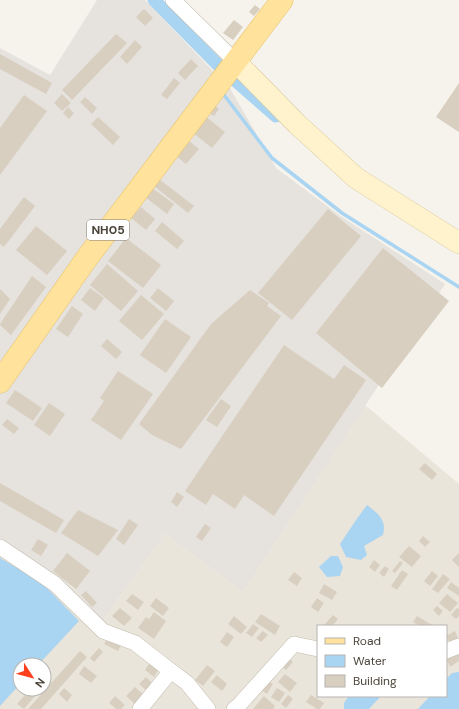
<svg xmlns="http://www.w3.org/2000/svg" width="459" height="709" viewBox="0 0 459 709" font-family="'DM Sans',sans-serif">
<style>
.residential{fill:#eae5da;fill-rule:evenodd}
.industrial{fill:#e6e2dd}
.water{fill:#a9d4f2}
.lines{fill:none;stroke-linecap:round;stroke-linejoin:round}
.stream{stroke:#a9d4f2;stroke-width:3.5}
.canal{stroke:#a9d4f2;stroke-width:13}
.building{fill:#d8cfc1}
.street-casing{stroke:#c2bbae;stroke-width:16}
.secondary-casing{stroke:#d6c79b;stroke-width:22}
.primary-casing{stroke:#e6c16a;stroke-width:23}
.street{stroke:#fff;stroke-width:15}
.secondary{stroke:#fff3cd;stroke-width:21}
.primary{stroke:#ffe39c;stroke-width:22}
.labels{text-anchor:middle;stroke-width:4;stroke-linejoin:round;paint-order:stroke}
.shield{fill:#fff;stroke:#817c74;stroke-width:1}
.shield-label{font-size:12px;font-weight:bold;fill:#4b4439}
</style>
<rect width="100%" height="100%" fill="#f6f3ec"/>
<path class="residential" d="M365,405l94,79v225h-459v-169l23,13 51,35 27,35 64,-89 78,58zM318,626h128v70h-128zM20,665h24v24h-24z"/>
<polygon class="industrial" points="97,0 145,0 231,90 276,168 339,215 445,284 243,592 165,534 101,623 74,588 23,553 0,540 0,48 50,75"/>
<g class="water">
<path d="M367,505c11,9 20,14 16,30l-19,11 3,9 -6,5 -15,-3 -6,-13 16,-24z"/>
<polygon points="331,556 338,556 343,567 340,576 327,577 319,567"/>
<polygon points="0,558 41,582 79,621 38,665 20,665 20,684 0,706"/>
<polygon points="459,672 459,709 418,709 430,696 446,696 446,679 452,673"/>
<polygon points="349,696 381,696 369,709 344,709 344,703"/>
</g>
<g class="lines">
<polyline class="stream" points="221,91 272,158 342,213 459,287"/>
<polyline class="canal" points="154,0 220,67 276,116"/>
</g>
<g class="building">
<polygon points="255,5 260,9 254,16 249,12"/>
<polygon points="144,9 153,18 145,26 136,17"/>
<polygon points="234,20 243,27 233,40 223,33"/>
<polygon points="116,34 127,43 72,100 62,90"/>
<polygon points="135,40 142,47 127,64 120,57"/>
<polygon points="0,54 52,83 46,94 0,69"/>
<polygon points="191,59 198,66 185,80 178,73"/>
<polygon points="174,78 180,83 167,99 161,95"/>
<polygon points="459,83 459,132 436,117"/>
<polygon points="62,94 71,103 62,111 54,103"/>
<polygon points="24,95 47,111 0,175 0,128"/>
<polygon points="85,97 97,108 92,114 80,102"/>
<polygon points="214,105 219,109 214,116 209,113"/>
<polygon points="68,107 74,113 69,119 63,113"/>
<polygon points="205,116 225,132 212,148 192,132"/>
<polygon points="98,117 120,137 113,145 91,124"/>
<polygon points="188,140 199,149 186,164 175,155"/>
<polygon points="159,179 194,206 188,213 154,186"/>
<polygon points="152,188 174,204 167,214 145,197"/>
<polygon points="24,197 35,206 4,247 0,244 0,229"/>
<polygon points="141,207 155,219 146,230 131,218"/>
<polygon points="328,209 361,236 292,320 258,293"/>
<polygon points="162,222 184,241 177,249 155,231"/>
<polygon points="36,226 67,251 47,275 16,250"/>
<polygon points="126,238 161,265 143,288 108,261"/>
<polygon points="383,248 449,301 382,388 316,333"/>
<polygon points="107,264 138,291 121,311 90,285"/>
<polygon points="32,276 46,287 11,335 0,325 0,324"/>
<polygon points="90,288 104,298 95,311 81,300"/>
<polygon points="158,288 174,301 166,311 150,298"/>
<polygon points="0,289 10,299 0,314"/>
<polygon points="250,290 269,303 267,306 281,316 181,449 152,435 139,424 211,324"/>
<polygon points="141,295 164,314 142,340 119,321"/>
<polygon points="72,306 83,314 68,337 56,329"/>
<polygon points="165,319 191,337 166,373 140,355"/>
<polygon points="107,339 122,352 116,359 101,346"/>
<polygon points="284,345 334,379 344,365 366,380 274,516 244,495 235,509 213,494 206,505 185,491"/>
<polygon points="118,371 153,394 121,440 91,420 104,401 100,398"/>
<polygon points="15,390 42,408 33,421 6,403"/>
<polygon points="221,399 231,406 217,427 206,420"/>
<polygon points="49,403 65,414 50,436 34,425"/>
<polygon points="7,419 19,428 14,434 2,425"/>
<polygon points="425,463 437,474 432,480 419,469"/>
<polygon points="0,483 64,520 56,533 0,501"/>
<polygon points="177,492 184,497 177,507 171,502"/>
<polygon points="78,510 118,530 98,556 61,533"/>
<polygon points="129,519 138,525 124,545 116,539"/>
<polygon points="205,524 211,528 202,541 196,537"/>
<polygon points="423,536 430,542 425,547 419,541"/>
<polygon points="38,539 48,545 41,556 31,550"/>
<polygon points="409,546 421,556 412,567 399,557"/>
<polygon points="67,553 90,571 76,589 53,571"/>
<polygon points="459,553 459,567 452,560"/>
<polygon points="374,560 380,565 375,572 369,567"/>
<polygon points="400,561 403,563 395,573 392,571"/>
<polygon points="385,566 389,569 384,577 379,573"/>
<polygon points="402,570 408,574 397,590 391,586"/>
<polygon points="432,571 438,576 430,586 424,581"/>
<polygon points="294,572 302,578 297,586 288,580"/>
<polygon points="443,574 450,579 438,593 432,589"/>
<polygon points="451,582 459,588 459,596 447,588"/>
<polygon points="324,584 337,592 332,600 319,593"/>
<polygon points="86,591 97,603 92,607 81,595"/>
<polygon points="132,594 144,602 138,610 126,601"/>
<polygon points="447,594 458,603 450,612 439,603"/>
<polygon points="156,598 169,608 163,616 150,606"/>
<polygon points="317,598 324,603 318,612 311,607"/>
<polygon points="437,606 443,611 439,616 433,610"/>
<polygon points="120,608 132,618 124,626 112,616"/>
<polygon points="457,608 459,609 459,616 456,619 451,615"/>
<polygon points="154,612 166,621 154,639 138,628 146,617 149,619"/>
<polygon points="261,614 280,626 275,635 255,622"/>
<polygon points="333,615 338,619 332,626 325,626 324,625"/>
<polygon points="234,616 247,627 241,634 228,624"/>
<polygon points="417,616 432,625 431,626 420,626 413,622"/>
<polygon points="253,624 259,628 252,637 246,633"/>
<polygon points="263,631 268,635 261,642 256,638"/>
<polygon points="455,631 458,638 450,643 446,636"/>
<polygon points="227,632 234,637 227,647 220,642"/>
<polygon points="108,638 121,645 118,651 104,644"/>
<polygon points="99,648 103,652 94,662 90,658"/>
<polygon points="80,651 87,657 41,709 28,709"/>
<polygon points="456,651 459,655 459,661 450,667 446,658"/>
<polygon points="289,658 293,662 286,670 282,666"/>
<polygon points="150,662 159,669 154,677 145,670"/>
<polygon points="207,665 215,671 203,686 195,680"/>
<polygon points="84,666 97,676 91,683 79,674"/>
<polygon points="285,674 297,683 290,692 278,682"/>
<polygon points="217,675 227,684 222,691 211,682"/>
<polygon points="146,677 154,685 148,692 139,684"/>
<polygon points="268,681 273,684 267,694 261,690"/>
<polygon points="135,687 145,696 136,705 126,696"/>
<polygon points="64,688 72,695 67,702 59,694"/>
<polygon points="277,688 285,693 279,702 271,697"/>
<polygon points="30,689 41,689 24,709 17,704"/>
<polygon points="288,695 293,699 286,708 281,704"/>
<polygon points="311,695 324,703 320,709 317,709 306,702"/>
<polygon points="115,696 125,705 121,709 116,709 109,703"/>
<polygon points="264,696 275,706 273,709 253,709"/>
</g>
<g class="lines">
<defs>
<g id="street">
<polyline points="173,0 235,61"/>
<polyline points="0,547 55,584 103,631 135,643 171,671 187,683 208,709"/>
<polyline points="446,651 459,646"/>
<polyline points="140,709 171,671"/>
<polyline points="234,709 239,705 294,644 318,649"/>
</g>
<polyline id="secondary" points="235,61 297,124 356,178 459,243"/>
<polyline id="primary" points="0,382 87,258 282,0"/>
</defs>
<use href="#street" class="street-casing"/>
<use href="#secondary" class="secondary-casing"/>
<use href="#primary" class="primary-casing"/>
<use href="#street" class="street"/>
<use href="#secondary" class="secondary"/>
<use href="#primary" class="primary"/>
</g>
<g class="labels">
<rect class="shield" x="87" y="220" width="42" height="20" rx="3"/>
<g class="shield-label">
<text x="108" y="234">NH05</text>
</g>
</g>
<rect x="317" y="625" width="130" height="72" fill="#ffffff" stroke="#b7b4b0"/>
<rect x="325" y="638" width="20" height="6" fill="#ffe39c" stroke="#b7b4b0"/>
<text x="353" y="645" font-size="12" fill="#4b4439">Road</text>
<rect x="325" y="655" width="20" height="12" fill="#a9d4f2" stroke="#b7b4b0"/>
<text x="353" y="665" font-size="12" fill="#4b4439">Water</text>
<rect x="325" y="675" width="20" height="12" fill="#d8cfc1" stroke="#b7b4b0"/>
<text x="353" y="685" font-size="12" fill="#4b4439">Building</text>
<g transform="translate(32 677) rotate(126)"><circle r="19" fill="#ffffff" stroke="#b7b4b0"/>
<path d="M0-3L7 15L0 10L-7 15Z" fill="#fc3f1d"/>
<text y="-6" font-size="11" font-weight="bold" text-anchor="middle" fill="#4b4439">N</text>
</g>
</svg>
